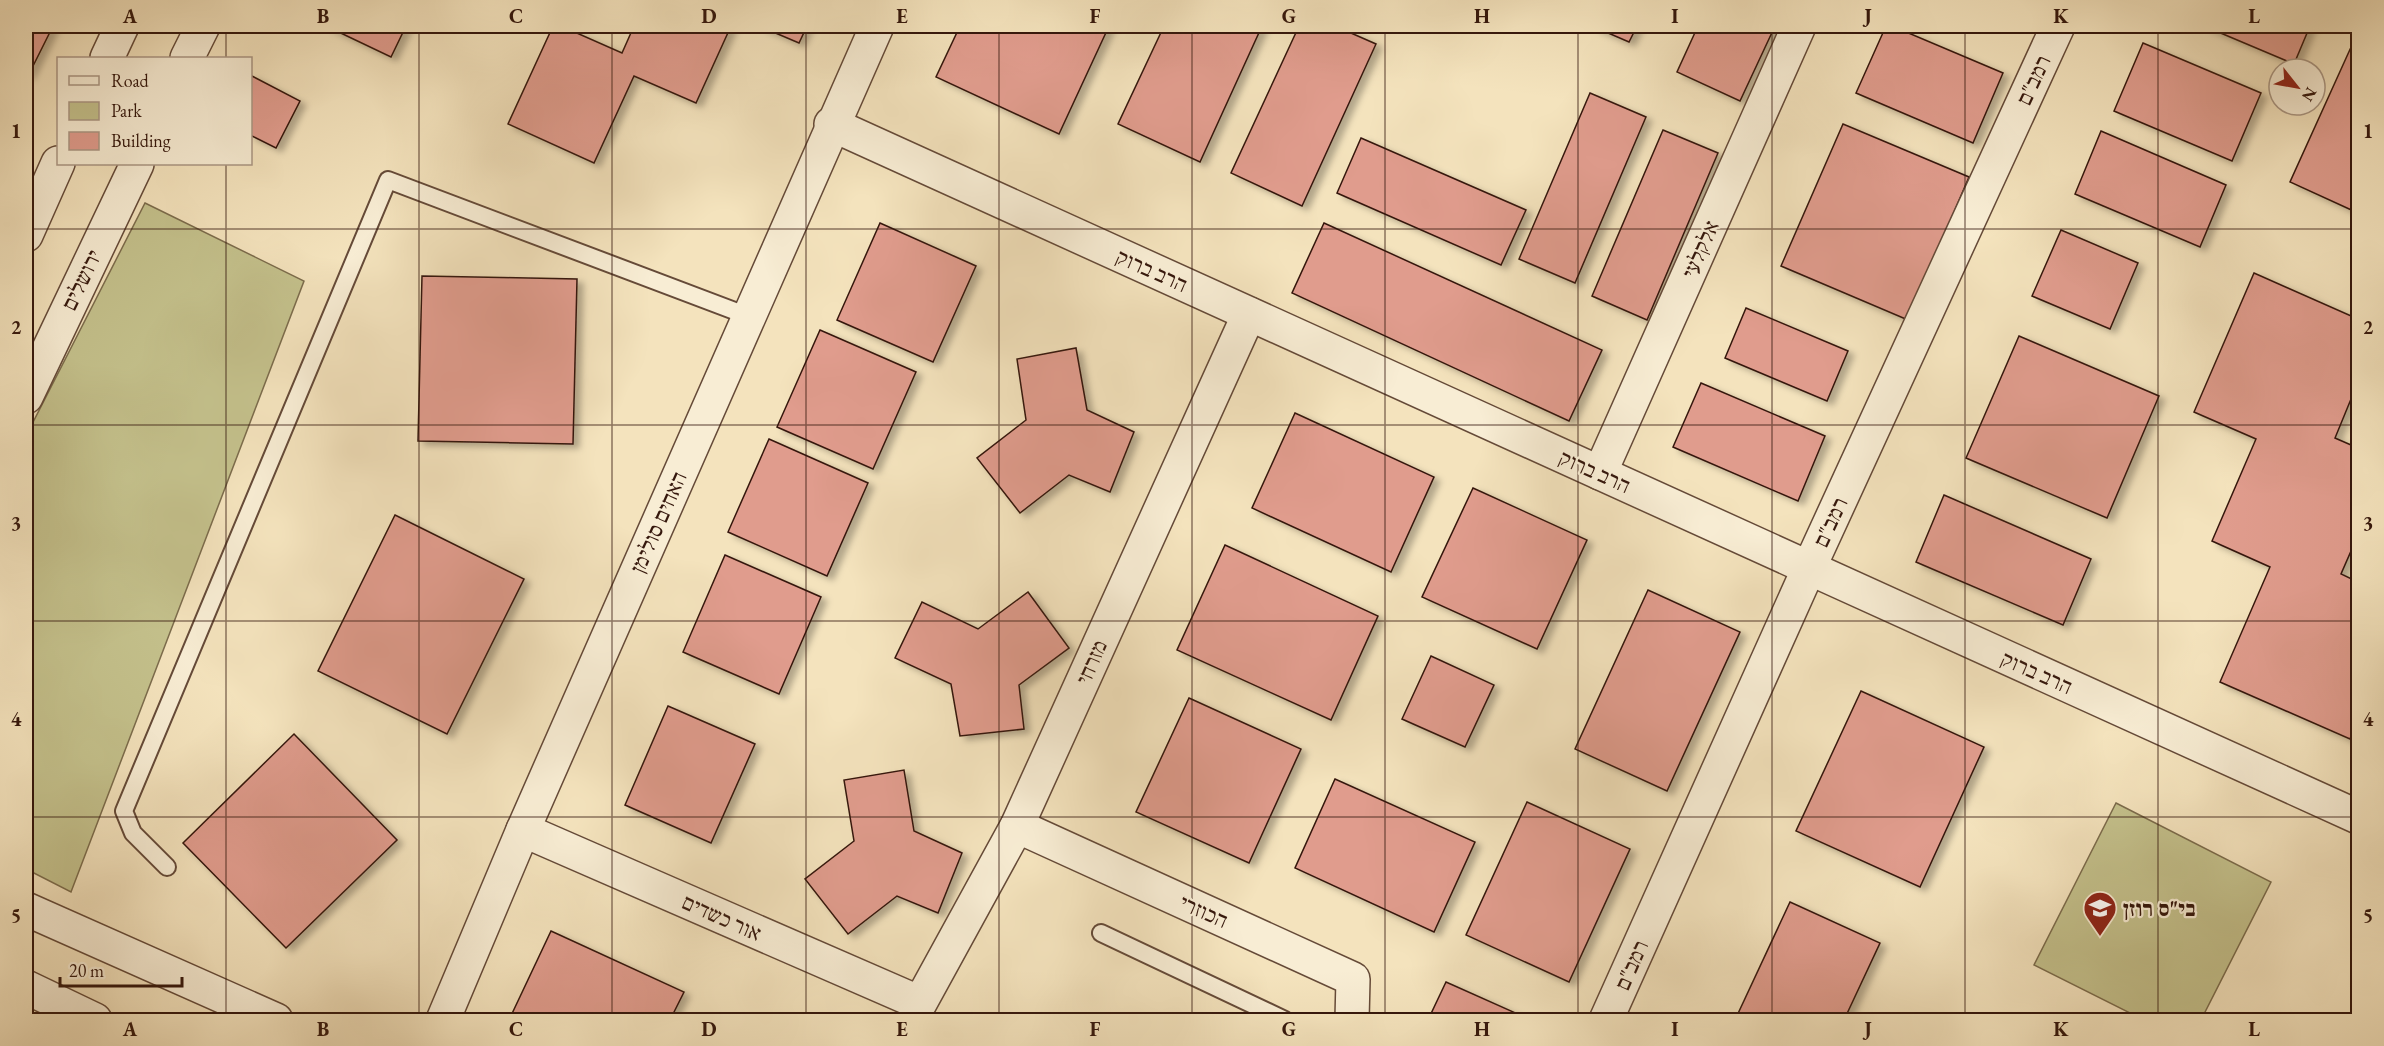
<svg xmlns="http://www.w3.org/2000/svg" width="2384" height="1046" viewBox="0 0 2384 1046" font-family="'EB Garamond','Frank Ruhl Libre',serif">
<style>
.green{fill:#c4c18c;stroke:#7c6c4c;stroke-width:1.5}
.building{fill:#e09c8d;stroke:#35170c;stroke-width:1.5;filter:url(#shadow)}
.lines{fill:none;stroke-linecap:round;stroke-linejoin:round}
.service-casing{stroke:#654a38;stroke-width:20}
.minor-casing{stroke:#654a38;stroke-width:36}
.tertiary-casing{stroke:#654a38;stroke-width:36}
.service{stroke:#f8edd4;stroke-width:16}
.minor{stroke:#f8edd4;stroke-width:33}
.tertiary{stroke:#f8edd4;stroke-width:33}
.grid{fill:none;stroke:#35170c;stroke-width:1.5;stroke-opacity:0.55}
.labels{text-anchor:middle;stroke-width:4.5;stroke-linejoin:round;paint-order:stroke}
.street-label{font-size:22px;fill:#35170c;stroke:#f8edd4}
.poi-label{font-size:22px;font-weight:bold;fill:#35170c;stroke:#f8edd4;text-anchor:start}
.neatline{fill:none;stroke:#35170c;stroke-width:2}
.grid-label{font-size:20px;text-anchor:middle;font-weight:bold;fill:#35170c}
</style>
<defs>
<filter id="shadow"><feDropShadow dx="6" dy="4" stdDeviation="3" flood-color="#0004"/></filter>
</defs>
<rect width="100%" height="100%" fill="#f4e3bd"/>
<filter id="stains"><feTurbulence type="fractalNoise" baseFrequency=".00333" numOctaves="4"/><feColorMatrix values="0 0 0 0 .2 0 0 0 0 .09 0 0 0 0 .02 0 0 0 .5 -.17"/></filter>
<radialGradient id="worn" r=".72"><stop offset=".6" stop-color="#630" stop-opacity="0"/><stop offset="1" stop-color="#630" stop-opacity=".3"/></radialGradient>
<g class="green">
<polygon points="145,203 304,281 71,892 26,869 26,436"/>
<polygon points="2116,803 2271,882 2201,1020 2144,1020 2034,965"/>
</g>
<g class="building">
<polygon points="26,26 53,26 28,76 26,75"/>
<polygon points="326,26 406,26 391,57"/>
<polygon points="553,26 561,26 622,53 634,26 731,26 696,103 634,76 594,163 508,124"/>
<polygon points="759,26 807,26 799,43"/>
<polygon points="960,26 1109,26 1059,134 936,77"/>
<polygon points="1164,26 1262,26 1200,162 1118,124"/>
<polygon points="1299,26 1335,26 1376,44 1302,206 1231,173"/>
<polygon points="1592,26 1637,26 1629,42"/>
<polygon points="1698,26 1775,26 1740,101 1677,72"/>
<polygon points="1886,26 1892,26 2003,73 1973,143 1856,93"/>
<polygon points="2204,26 2310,26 2294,64"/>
<polygon points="2143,43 2261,93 2232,161 2114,111"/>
<polygon points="2352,45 2358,48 2358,213 2290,182"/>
<polygon points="250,75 300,101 276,148 250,135"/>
<polygon points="1590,93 1646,117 1575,283 1519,259"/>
<polygon points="1843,124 1969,177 1908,320 1781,266"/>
<polygon points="1663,130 1718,153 1647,320 1592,296"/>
<polygon points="2101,131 2226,185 2200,247 2075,194"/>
<polygon points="1361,138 1526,210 1501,265 1337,193"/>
<polygon points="880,223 976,266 933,362 837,320"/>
<polygon points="1324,223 1602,350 1569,421 1292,293"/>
<polygon points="2061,230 2138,263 2110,329 2032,296"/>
<polygon points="2254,273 2358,319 2358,382 2335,438 2358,448 2358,535 2341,574 2358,582 2358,718 2350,739 2220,682 2270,567 2212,541 2256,439 2194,412"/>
<polygon points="422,276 577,279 573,444 418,441"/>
<polygon points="1746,308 1848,351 1827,401 1725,358"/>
<polygon points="820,330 916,372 873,469 777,427"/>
<polygon points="2019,336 2159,396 2107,518 1966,458"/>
<polygon points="1076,348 1087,410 1134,432 1110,492 1069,475 1020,513 977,458 1026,420 1017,359"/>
<polygon points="1701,383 1825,436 1798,501 1673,447"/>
<polygon points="1295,413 1434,477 1391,572 1252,508"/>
<polygon points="769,439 868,483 827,576 728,532"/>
<polygon points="1473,488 1587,540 1537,649 1422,597"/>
<polygon points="1944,495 2091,559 2063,625 1916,562"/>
<polygon points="395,515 524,579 447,734 318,671"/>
<polygon points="1225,545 1378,616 1331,720 1177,650"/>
<polygon points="725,555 821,597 779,694 683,652"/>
<polygon points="1648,590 1740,632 1667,791 1575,749"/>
<polygon points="1028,592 1069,648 1019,685 1024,729 960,736 951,684 895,658 922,602 978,629"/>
<polygon points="1431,656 1494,685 1465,747 1402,719"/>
<polygon points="1861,691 1984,747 1920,887 1796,831"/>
<polygon points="1189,698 1301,749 1249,863 1136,812"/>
<polygon points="668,706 755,744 711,843 625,805"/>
<polygon points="294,734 397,840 286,948 183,843"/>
<polygon points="904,770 914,831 962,853 938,913 897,896 848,934 805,879 854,841 844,780"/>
<polygon points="1335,779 1475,842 1434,932 1295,868"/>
<polygon points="1527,802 1630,849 1569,982 1466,935"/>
<polygon points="1790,902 1880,943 1844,1020 1735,1020"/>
<polygon points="551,931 684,992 670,1020 509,1020"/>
<polygon points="1446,982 1531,1020 1428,1020"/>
</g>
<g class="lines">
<defs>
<g id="service">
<polyline points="167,867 133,833 124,811 388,180 748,316"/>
<polyline points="1101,933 1285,1020"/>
</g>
<g id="minor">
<polyline points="831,124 2358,817"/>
<polyline points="1600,473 1799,26"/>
<polyline points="1017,826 1353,979 1352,1020"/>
<polyline points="523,830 920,1003 1017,826 1249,314"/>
<polyline points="443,1020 523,830 877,26"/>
<polyline points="1606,1020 1809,568 2058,26"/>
</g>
<g id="tertiary">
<polyline points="107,58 122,26"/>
<polyline points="187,58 203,26"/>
<polyline points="26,235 58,163"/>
<polyline points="26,397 137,164"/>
<polyline points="26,909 276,1020"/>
<polyline points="26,987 95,1020"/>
</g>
</defs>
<use href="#service" class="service-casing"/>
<use href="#minor" class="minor-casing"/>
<use href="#tertiary" class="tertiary-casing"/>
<use href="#service" class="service"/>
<use href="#minor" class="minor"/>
<use href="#tertiary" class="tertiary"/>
</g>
<path class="grid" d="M226,26v32M419,26v994M612,26v994M806,26v994M999,26v994M1192,26v994M1385,26v994M1578,26v994M1772,26v994M1965,26v994M2158,26v994M226,164v856M26,229h2332M26,425h2332M26,621h2332M26,817h2332"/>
<defs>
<symbol id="school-pin" viewBox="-11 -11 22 30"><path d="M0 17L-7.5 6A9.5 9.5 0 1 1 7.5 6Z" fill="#8f2418" stroke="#f8edd4"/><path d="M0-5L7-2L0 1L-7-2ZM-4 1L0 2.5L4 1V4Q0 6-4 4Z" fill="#fff"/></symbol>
</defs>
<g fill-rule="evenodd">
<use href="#school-pin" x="2081" y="889" width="38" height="52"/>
</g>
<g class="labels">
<g class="street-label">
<text transform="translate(2033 80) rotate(-65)" y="8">רמב"ם</text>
<text transform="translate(1700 249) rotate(-66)" y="8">אלקלעי</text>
<text transform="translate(1152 270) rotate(24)" y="8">הרב ברוק</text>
<text transform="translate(81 280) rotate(-64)" y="8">ירושלים</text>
<text transform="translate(1595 471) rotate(24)" y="8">הרב ברוק</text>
<text transform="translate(658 522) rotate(-66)" y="8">האחים סולימן</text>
<text transform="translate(1830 522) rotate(-65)" y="8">רמב"ם</text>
<text transform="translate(1091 662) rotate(-66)" y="8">מזרחי</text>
<text transform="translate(2037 672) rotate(24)" y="8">הרב ברוק</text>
<text transform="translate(1204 911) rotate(24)" y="8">הכוזרי</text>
<text transform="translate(722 917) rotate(24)" y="8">אור כשדים</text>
<text transform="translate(1631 965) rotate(-66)" y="8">רמב"ם</text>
</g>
<g class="poi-label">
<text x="2123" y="916">בי"ס רוזן</text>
</g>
</g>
<rect width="2384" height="1046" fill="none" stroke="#f4e3bd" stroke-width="66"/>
<rect x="57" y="57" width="195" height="108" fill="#f8edd4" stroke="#aa9784" stroke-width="1.5"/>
<rect x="69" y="76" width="30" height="9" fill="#f8edd4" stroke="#aa9784" stroke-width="1.5"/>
<text x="111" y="87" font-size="18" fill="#35170c">Road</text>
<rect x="69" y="102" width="30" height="18" fill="#c4c18c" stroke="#aa9784" stroke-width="1.5"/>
<text x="111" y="117" font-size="18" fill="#35170c">Park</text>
<rect x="69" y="132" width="30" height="18" fill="#e09c8d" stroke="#aa9784" stroke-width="1.5"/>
<text x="111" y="147" font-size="18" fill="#35170c">Building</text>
<g transform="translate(2297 87) rotate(121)"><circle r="28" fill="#f8edd4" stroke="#aa9784" stroke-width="1.5"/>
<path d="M0-4.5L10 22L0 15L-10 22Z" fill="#8f2418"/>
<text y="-9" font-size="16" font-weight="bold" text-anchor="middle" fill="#35170c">N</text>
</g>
<path d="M60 977v9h122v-9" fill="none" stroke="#35170c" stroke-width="3"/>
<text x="69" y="977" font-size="18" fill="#35170c" stroke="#f8edd4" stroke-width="4.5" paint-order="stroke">20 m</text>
<rect x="33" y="33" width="2318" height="980" class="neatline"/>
<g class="grid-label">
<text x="130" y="23">A</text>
<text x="323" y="23">B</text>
<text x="516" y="23">C</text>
<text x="709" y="23">D</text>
<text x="902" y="23">E</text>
<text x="1095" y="23">F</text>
<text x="1289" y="23">G</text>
<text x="1482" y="23">H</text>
<text x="1675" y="23">I</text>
<text x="1868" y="23">J</text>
<text x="2061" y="23">K</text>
<text x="2254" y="23">L</text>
<text x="16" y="138">1</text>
<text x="2368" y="138">1</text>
<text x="16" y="334">2</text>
<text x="2368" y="334">2</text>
<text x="16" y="530">3</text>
<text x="2368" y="530">3</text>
<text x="16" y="726">4</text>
<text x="2368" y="726">4</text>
<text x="16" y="922">5</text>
<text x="2368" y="922">5</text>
<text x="130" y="1036">A</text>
<text x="323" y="1036">B</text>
<text x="516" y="1036">C</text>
<text x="709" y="1036">D</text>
<text x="902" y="1036">E</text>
<text x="1095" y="1036">F</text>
<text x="1289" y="1036">G</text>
<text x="1482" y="1036">H</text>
<text x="1675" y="1036">I</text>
<text x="1868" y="1036">J</text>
<text x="2061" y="1036">K</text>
<text x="2254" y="1036">L</text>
</g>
<rect width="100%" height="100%" filter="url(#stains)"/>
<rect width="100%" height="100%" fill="url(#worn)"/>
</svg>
